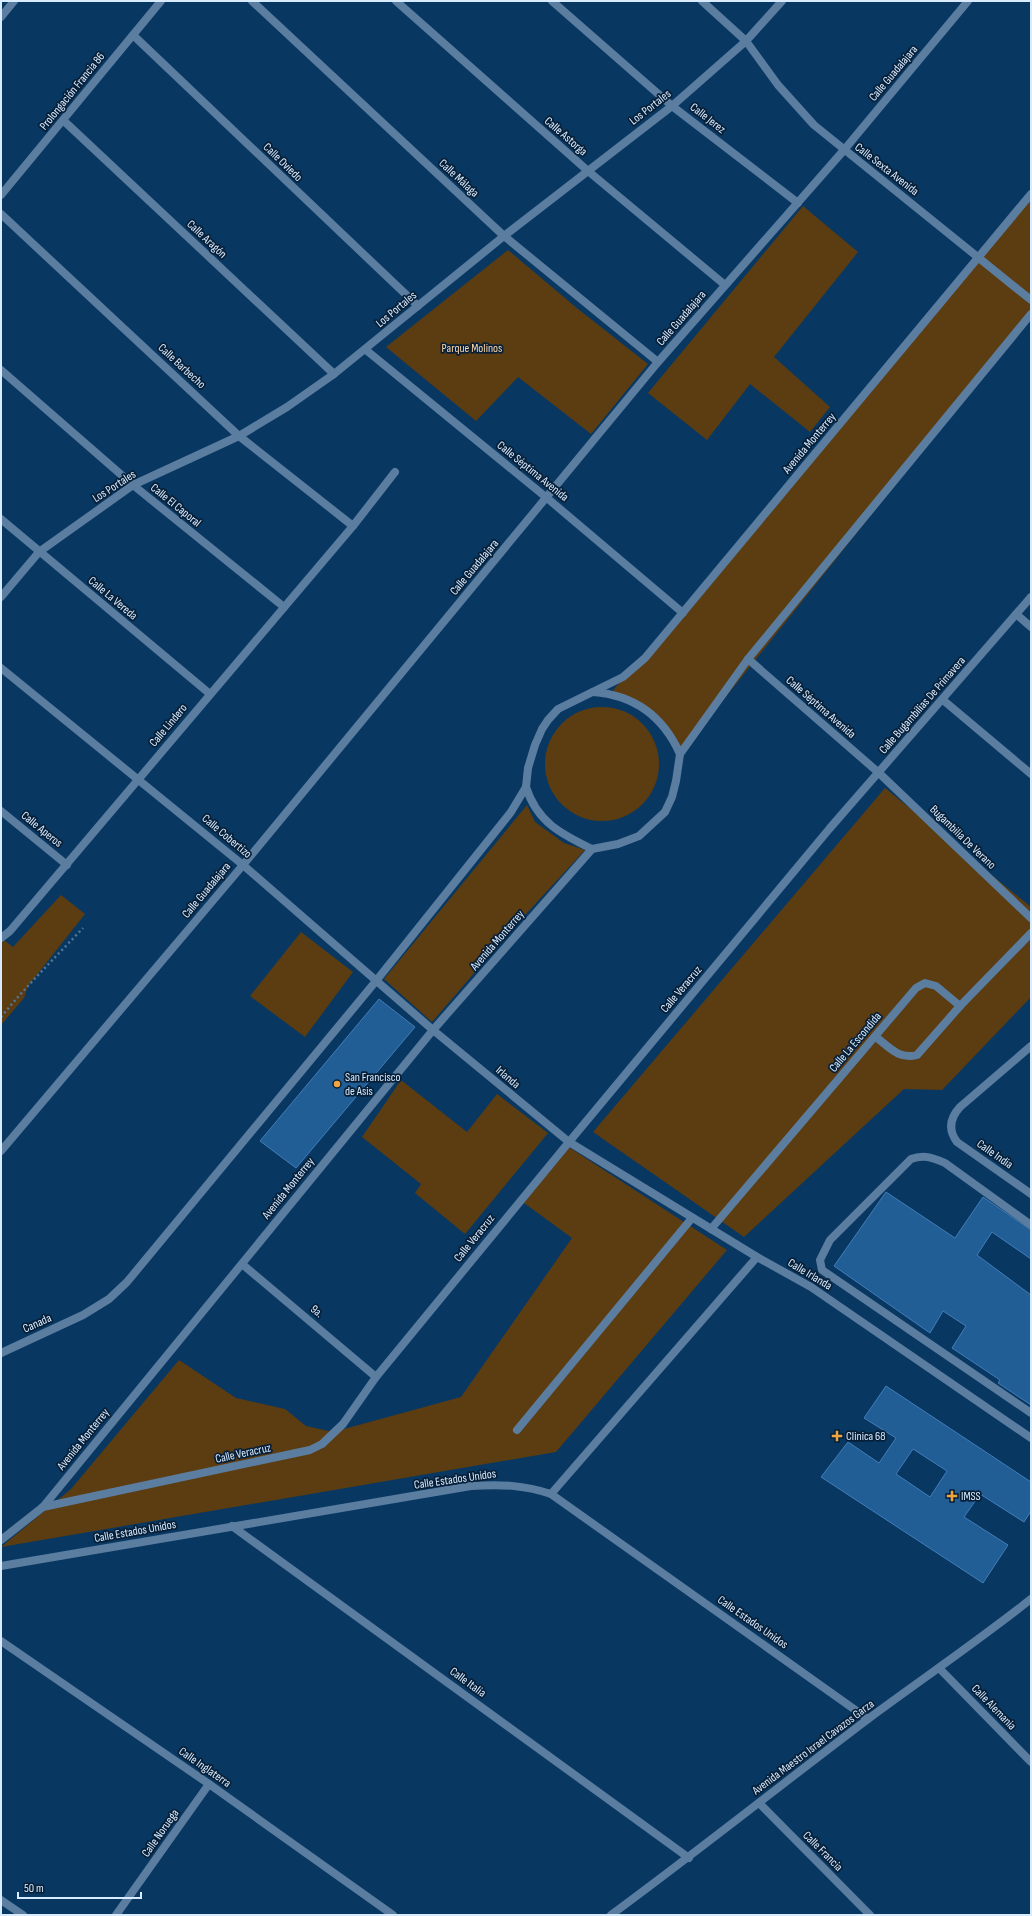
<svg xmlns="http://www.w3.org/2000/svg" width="1032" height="1916" viewBox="0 0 1032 1916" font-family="'Sofia Sans Condensed',sans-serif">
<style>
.green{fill:#5c3c11}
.building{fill:#225e96;stroke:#427db8;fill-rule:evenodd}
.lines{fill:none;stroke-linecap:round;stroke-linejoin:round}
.path{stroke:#517799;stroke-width:2.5;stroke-dasharray:2 3;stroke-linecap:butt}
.service{stroke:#5b7da0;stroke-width:8}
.minor{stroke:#5b7da0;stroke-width:8}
.tertiary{stroke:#5b7da0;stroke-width:8}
.poi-dot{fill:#f1a540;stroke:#071f37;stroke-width:1.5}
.labels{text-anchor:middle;stroke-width:3.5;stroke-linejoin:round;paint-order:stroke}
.street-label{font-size:12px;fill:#d9ebff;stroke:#071f37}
.park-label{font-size:12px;fill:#ffd8ac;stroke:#071f37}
.poi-label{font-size:12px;fill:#d9ebff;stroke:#071f37;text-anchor:start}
</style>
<rect width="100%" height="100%" fill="#083862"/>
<g class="green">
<polygon points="1031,194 1031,315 680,754 651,714 610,694"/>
<polygon points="803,206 858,252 774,357 830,407 810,432 750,384 707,440 648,393"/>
<polygon points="508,250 578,309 648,364 591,434 518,377 476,421 386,347"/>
<circle cx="602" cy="764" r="57"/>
<polygon points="885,788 1031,907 1031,997 942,1090 904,1089 744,1237 593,1132"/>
<polygon points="527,805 535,822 564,843 585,850 513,928 432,1022 384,979"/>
<polygon points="61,895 85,914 28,986 24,998 1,1025 1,938 13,947"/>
<polygon points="301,932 353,972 305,1037 250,996"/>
<polygon points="401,1080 467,1132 497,1094 548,1133 465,1234 415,1193 421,1184 362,1137"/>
<polygon points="567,1146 727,1250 556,1452 1,1547 71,1489 179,1360 236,1398 285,1409 306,1426 333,1432 461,1397 572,1238 524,1203"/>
</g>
<g class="building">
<polygon points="379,999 415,1027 296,1168 260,1141"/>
<polygon points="886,1192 955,1238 983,1197 1031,1230 1031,1259 992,1232 977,1255 1031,1295 1031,1405 998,1383 1000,1380 952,1348 966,1326 943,1311 930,1333 834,1266"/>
<path d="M886,1386l145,96v29l-7,11 -44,-28 -16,23 44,28 -25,38 -162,-106 27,-35 31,21 17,-25 -32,-20zM913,1449l34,22 -17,26 -34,-23z"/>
</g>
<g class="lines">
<path class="path" d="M1,1017c26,-32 54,-59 82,-89"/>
<g class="service">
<path d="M1031,1225l-86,-62c-12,-5 -21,-9 -34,-4l-81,81 -10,20 2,10 209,143"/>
<polyline points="517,1430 692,1218"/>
</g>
<g class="minor">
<polyline points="252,1 504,236 658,362"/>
<polyline points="396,1 588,171 725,285"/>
<polyline points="552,1 672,106 798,203"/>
<polyline points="702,1 746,41 778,85 814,125 1031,300"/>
<polyline points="1,17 14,1"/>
<polyline points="133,35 418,306"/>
<polyline points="64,121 334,374"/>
<polyline points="1,214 239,436 353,526"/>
<polyline points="366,350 547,498 683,613"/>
<polyline points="1,370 133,485 284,607"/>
<polyline points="1,519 210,694"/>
<polyline points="1,597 39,552 133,485 239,436 287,407 334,374 504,236 672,106 746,41 782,1"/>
<polyline points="1016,614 1031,627"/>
<polyline points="748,659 879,773 1031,918"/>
<path d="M593,692c41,3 70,24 87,62"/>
<polyline points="943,700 1031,774"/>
<path d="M526,787c11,35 35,47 66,62"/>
<polyline points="1,811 67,865"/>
<polyline points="1,938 10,931 353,526 395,472"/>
<path d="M876,1037c13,10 23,23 41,18l43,-49"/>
<path d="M1031,1046l-71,61c-10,11 -12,23 -3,35l74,52"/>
<polyline points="1,1151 243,865 658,362 844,150 968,1"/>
<polyline points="711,1229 916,988 925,983 936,986 960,1006 1031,933"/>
<polyline points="242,1264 376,1377"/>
<polyline points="1,1353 83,1315 109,1299 127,1282 376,981 511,812 526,787 528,768 535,745 542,729 548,720 558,709 623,677 645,658 1031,194"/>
<polyline points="551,1494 757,1257"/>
<polyline points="43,1507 310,1450 322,1444 343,1424 376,1377 569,1142 830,828 1031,597"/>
<polyline points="232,1526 689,1858"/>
<polyline points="1,1540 43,1507 433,1030 592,849 618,844 639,836 665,812 672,797 676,781 680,754 748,659 1031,314"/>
<path d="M1,1566l470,-80c29,-2 53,-1 80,8l317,225"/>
<polyline points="1,1641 209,1784 393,1915"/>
<polyline points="939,1668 1031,1762"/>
<polyline points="759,1803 870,1915"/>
<polyline points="1,1900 23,1915"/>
<polyline points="116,1915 209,1784"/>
</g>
<g class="tertiary">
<polyline points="1,195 161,1"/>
<polyline points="1,668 243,865 433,1030 569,1142 757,1257 811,1287 1031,1438"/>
<path d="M611,1915c87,-64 171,-131 257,-196 54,-40 110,-78 163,-120"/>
</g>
</g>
<g class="poi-dot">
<circle cx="337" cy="1084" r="4"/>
<path d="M835 1430h4v4h4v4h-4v4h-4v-4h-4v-4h4z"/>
<path d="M950 1490h4v4h4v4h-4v4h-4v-4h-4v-4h4z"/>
</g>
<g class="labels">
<g class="street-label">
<text transform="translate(893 73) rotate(-50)" y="4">Calle Guadalajara</text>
<text transform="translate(72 91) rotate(-51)" y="4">Prolongación Francia 86</text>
<text transform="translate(650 107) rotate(-38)" y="4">Los Portales</text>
<text transform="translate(708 118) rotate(38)" y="4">Calle Jerez</text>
<text transform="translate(566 136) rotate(41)" y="4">Calle Astorga</text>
<text transform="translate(283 162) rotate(44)" y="4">Calle Oviedo</text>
<text transform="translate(887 169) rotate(38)" y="4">Calle Sexta Avenida</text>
<text transform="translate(459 178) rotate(43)" y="4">Calle Málaga</text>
<text transform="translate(207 239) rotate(43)" y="4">Calle Aragón</text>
<text transform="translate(396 309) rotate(-40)" y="4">Los Portales</text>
<text transform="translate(681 318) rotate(-49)" y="4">Calle Guadalajara</text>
<text transform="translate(182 366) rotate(43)" y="4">Calle Barbecho</text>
<text transform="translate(809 443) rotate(-50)" y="4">Avenida Monterrey</text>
<text transform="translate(533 471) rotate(39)" y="4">Calle Séptima Avenida</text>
<text transform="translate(114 486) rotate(-33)" y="4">Los Portales</text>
<text transform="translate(176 505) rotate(39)" y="4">Calle El Caporal</text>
<text transform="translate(474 567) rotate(-50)" y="4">Calle Guadalajara</text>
<text transform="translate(113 598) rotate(40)" y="4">Calle La Vereda</text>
<text transform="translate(922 705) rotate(-49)" y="4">Calle Bugambilias De Primavera</text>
<text transform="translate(821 707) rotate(41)" y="4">Calle Séptima Avenida</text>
<text transform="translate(168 725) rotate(-50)" y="4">Calle Lindero</text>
<text transform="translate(42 829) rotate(39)" y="4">Calle Aperos</text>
<text transform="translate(227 836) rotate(40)" y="4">Calle Cobertizo</text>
<text transform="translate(963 837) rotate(44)" y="4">Bugambilia De Verano</text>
<text transform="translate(206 890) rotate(-50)" y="4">Calle Guadalajara</text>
<text transform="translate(497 940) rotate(-49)" y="4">Avenida Monterrey</text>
<text transform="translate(681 989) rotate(-50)" y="4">Calle Veracruz</text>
<text transform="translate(855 1042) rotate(-50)" y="4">Calle La Escondida</text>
<text transform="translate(508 1077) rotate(40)" y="4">Irlanda</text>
<text transform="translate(995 1154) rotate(35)" y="4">Calle India</text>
<text transform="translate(288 1188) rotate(-51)" y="4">Avenida Monterrey</text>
<text transform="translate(474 1238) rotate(-51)" y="4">Calle Veracruz</text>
<text transform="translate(810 1274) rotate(31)" y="4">Calle Irlanda</text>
<text transform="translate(317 1311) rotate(40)" y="4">9a.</text>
<text transform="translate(37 1323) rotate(-24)" y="4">Canada</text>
<text transform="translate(83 1439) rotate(-51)" y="4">Avenida Monterrey</text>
<text transform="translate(243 1453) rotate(-12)" y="4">Calle Veracruz</text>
<text transform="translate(455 1479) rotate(-8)" y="4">Calle Estados Unidos</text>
<text transform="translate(135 1531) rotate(-10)" y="4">Calle Estados Unidos</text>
<text transform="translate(753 1622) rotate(35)" y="4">Calle Estados Unidos</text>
<text transform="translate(468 1682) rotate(36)" y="4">Calle Italia</text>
<text transform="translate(994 1707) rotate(46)" y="4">Calle Alemania</text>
<text transform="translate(813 1747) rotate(-37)" y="4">Avenida Maestro Israel Cavazos Garza</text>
<text transform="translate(205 1767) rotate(35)" y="4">Calle Inglaterra</text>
<text transform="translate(160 1833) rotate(-55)" y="4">Calle Noruega</text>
<text transform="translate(823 1851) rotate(45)" y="4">Calle Francia</text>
</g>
<g class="park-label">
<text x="472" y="352">Parque Molinos</text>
</g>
<g class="poi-label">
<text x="345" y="1081">San Francisco<tspan x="345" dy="14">de Asis</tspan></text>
<text x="846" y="1440">Clinica 68</text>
<text x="961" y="1500">IMSS</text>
</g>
</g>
<rect width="1032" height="1916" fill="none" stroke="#d9ebff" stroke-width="4"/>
<path d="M18 1892v6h123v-6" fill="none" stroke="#d9ebff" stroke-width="2"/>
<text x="24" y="1892" font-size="12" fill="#d9ebff" stroke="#071f37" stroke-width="3" paint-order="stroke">50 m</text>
</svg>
